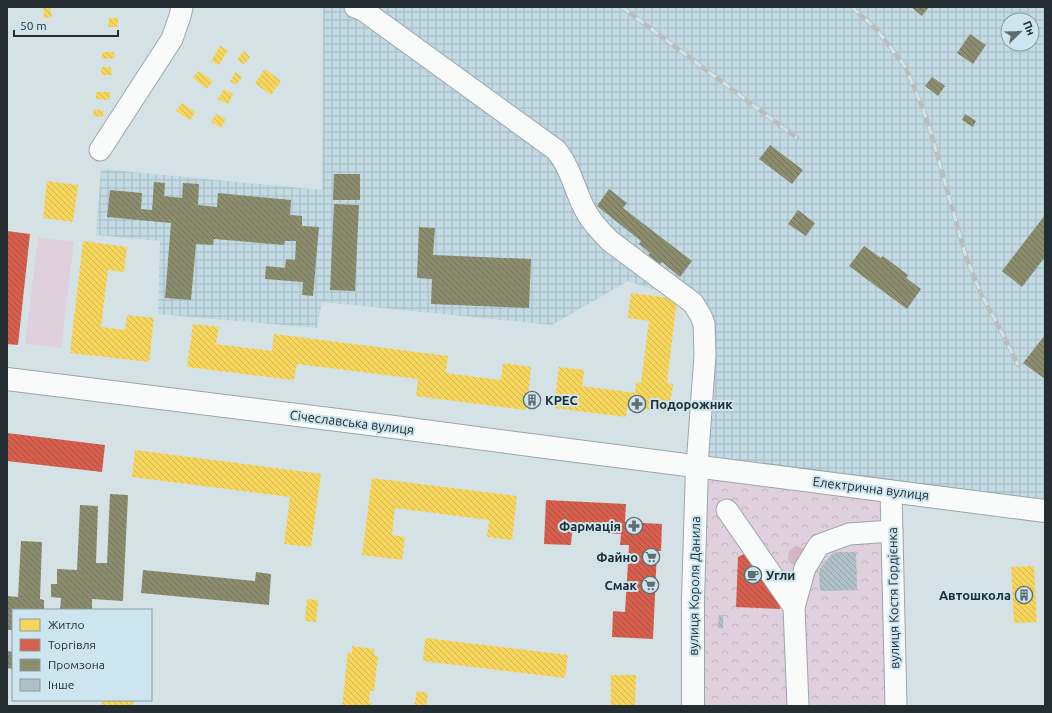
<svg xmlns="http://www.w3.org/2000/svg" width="1052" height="713" viewBox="0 0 1052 713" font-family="Ubuntu,sans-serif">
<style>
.industrial{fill:url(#industrial-grid);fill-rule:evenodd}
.green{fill:#e0d0dd}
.park{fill:url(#park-crowns)}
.water{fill:#d4b6c8}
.homes{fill:url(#homes-back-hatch)}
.shops{fill:url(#shops-back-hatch)}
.industry{fill:url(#industry-back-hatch)}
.building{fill:url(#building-back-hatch)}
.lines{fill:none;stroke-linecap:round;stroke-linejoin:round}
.minor-casing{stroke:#9ba6aa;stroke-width:23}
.major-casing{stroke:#9ba6aa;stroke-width:24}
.minor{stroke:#f9fbfb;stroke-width:21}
.major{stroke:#f9fbfb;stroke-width:22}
.rail-casing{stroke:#b9bdbe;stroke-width:4.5}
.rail{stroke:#cce5ee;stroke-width:3;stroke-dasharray:9;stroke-linecap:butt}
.labels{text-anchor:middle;stroke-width:4;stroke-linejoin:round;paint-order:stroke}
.poi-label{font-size:13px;font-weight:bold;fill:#242d31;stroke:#cce5ee;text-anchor:end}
.street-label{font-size:13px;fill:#242d31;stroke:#cce5ee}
</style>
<defs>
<pattern id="industrial-grid" width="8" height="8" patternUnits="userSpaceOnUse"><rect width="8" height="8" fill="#c2dae3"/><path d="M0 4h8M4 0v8" fill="none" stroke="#a7bbc3"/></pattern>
<pattern id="park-crowns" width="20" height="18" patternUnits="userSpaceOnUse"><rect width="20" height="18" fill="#e0d0dd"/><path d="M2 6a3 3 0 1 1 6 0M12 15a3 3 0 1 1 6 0" fill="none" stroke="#c0b3be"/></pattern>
<pattern id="homes-back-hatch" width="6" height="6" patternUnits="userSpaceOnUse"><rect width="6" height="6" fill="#f6d55c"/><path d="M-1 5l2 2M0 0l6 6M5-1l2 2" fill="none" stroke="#d3b750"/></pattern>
<pattern id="shops-back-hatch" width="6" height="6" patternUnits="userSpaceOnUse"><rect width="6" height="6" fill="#d6604d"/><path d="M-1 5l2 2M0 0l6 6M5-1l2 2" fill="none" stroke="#ad5041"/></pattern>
<pattern id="industry-back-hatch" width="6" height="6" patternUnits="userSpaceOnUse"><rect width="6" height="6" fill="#8c8c6e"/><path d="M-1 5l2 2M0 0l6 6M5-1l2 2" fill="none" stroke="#72735b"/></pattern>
<pattern id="building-back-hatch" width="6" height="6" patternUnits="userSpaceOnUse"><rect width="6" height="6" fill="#afc0c6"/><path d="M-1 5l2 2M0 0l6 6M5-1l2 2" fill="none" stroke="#96a5ab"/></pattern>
</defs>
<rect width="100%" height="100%" fill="#d4e2e6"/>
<path class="industrial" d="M323,7h722v504l-348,-45 8,-111 -12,-52 -65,-22 -76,44 -230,-23 -5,26 -159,-14 2,-73 -64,-6 5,-66 221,21zM1008,20h24v24h-24z"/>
<polygon class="green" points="38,237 74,242 61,348 25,344"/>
<polygon class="park" points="697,466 891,491 896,706 693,706"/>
<path class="water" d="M796,546l6,2 2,1 -9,17 -6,-4c-3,-7 0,-13 7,-16z"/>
<g class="homes">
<polygon points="43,7 50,7 52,17 44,18"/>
<polygon points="109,18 118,18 118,27 108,27"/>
<polygon points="220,46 228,50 219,65 211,61"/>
<polygon points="244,51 250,57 244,64 237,59"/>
<polygon points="102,52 114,52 115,58 102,59"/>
<polygon points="101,67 111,67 112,75 101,75"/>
<polygon points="265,69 281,81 271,95 255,83"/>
<polygon points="198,71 213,81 207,89 193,78"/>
<polygon points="236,72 242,77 236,85 230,81"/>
<polygon points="224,89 233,94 228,104 218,99"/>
<polygon points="96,92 110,92 109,100 96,99"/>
<polygon points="182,103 195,112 190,120 176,111"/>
<polygon points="94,109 104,111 103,117 93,116"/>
<polygon points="216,114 226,119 221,128 211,122"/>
<polygon points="47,181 78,185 73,222 43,218"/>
<polygon points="83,241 127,247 124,272 108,270 101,327 125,330 127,315 154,318 149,362 70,353"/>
<polygon points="631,293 677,299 667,383 673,384 669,412 627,407 626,417 554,408 559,367 584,370 582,386 635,393 636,382 641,383 649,321 628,318"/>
<polygon points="193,324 219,327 216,344 272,351 274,334 448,356 446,373 501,380 503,363 531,367 528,395 538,397 536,404 527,403 526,410 416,396 418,379 297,364 294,380 187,367"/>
<polygon points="135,450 321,474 311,547 284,544 290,497 132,477"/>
<polygon points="372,478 517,496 512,540 487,537 489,520 395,508 392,535 405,537 402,560 362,555"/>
<polygon points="1034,566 1037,622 1014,623 1011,567"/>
<polygon points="307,599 318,600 316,622 305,621"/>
<polygon points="425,638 568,655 565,678 423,661"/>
<polygon points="352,646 374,649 374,655 378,656 374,691 370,691 369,703 372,703 372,706 342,706 348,652 352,653"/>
<polygon points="611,675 636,675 635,706 611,706"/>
<polygon points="417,691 428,693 426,706 414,706"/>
<polygon points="102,700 134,700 133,706 101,706"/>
</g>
<g class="shops">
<polygon points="7,231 30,234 18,345 7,344"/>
<polygon points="7,433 105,445 102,472 7,461"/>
<polygon points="546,500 626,504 625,522 662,524 661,551 657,551 653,639 612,637 613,611 625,612 629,545 620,545 621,534 572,531 571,545 544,544"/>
<polygon points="746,553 781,593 780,609 736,607 738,557"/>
</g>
<g class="industry">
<polygon points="911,7 929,7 922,16"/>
<polygon points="970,34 986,45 973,64 957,53"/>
<polygon points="932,77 945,86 938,96 925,86"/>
<polygon points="965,114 976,121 973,127 962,120"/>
<polygon points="770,145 803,170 792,184 759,159"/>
<polygon points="334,174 360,174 360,200 333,200"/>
<polygon points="154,182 165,183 164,196 182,198 183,183 199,184 198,205 217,207 218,193 291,200 290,215 302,216 302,226 319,227 313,296 302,295 303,282 265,279 266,266 285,268 286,259 295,260 296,241 285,241 284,245 214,239 213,245 196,244 191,300 165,298 171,223 107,217 110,190 142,193 141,209 152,210"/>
<polygon points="609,189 627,203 623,208 692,261 680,277 662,262 660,264 648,255 650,253 639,244 641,241 597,206"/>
<polygon points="334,204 359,205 355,291 330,290"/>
<polygon points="798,210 815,223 806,236 788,224"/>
<polygon points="1045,215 1045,257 1022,287 1002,271"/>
<polygon points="419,227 435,228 433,255 531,259 529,308 431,304 432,279 417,278"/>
<polygon points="864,246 881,258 883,256 908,275 906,278 921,289 907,309 849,266"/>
<polygon points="1045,335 1045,379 1023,363"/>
<polygon points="110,494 128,495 123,601 92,599 92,610 60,610 61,598 51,597 51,584 57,584 57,569 77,570 80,505 98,506 96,563 107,563"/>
<polygon points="21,541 42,542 40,599 44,600 44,610 13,610 13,630 7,630 7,596 18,597"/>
<polygon points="143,570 255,581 256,572 271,574 269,605 141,593"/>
<polygon points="7,651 13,652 13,669 7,668"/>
</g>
<g class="building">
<polygon points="838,552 856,552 857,590 820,591 819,575 820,568 830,556"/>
<polygon points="719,615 723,615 723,629 718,628"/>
</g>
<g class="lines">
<defs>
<g id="minor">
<path d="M355,7l8,3 193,140c16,19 19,44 32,65 6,10 14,18 22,26l83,62 8,13 3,8 1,31 -8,111"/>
<polyline points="100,150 172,39 180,16 182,7"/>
<polyline points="891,491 896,706"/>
<polyline points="727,510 794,607 798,706"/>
<polyline points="794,607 805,568 819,545 849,534 892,531"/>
</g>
<g id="major">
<polyline points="7,379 394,427 538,446 1045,511"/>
<polyline points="693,706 693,600 697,466"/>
</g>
</defs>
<use href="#minor" class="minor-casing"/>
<use href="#major" class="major-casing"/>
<use href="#minor" class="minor"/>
<use href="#major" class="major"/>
<defs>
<g id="rail">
<polyline points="622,7 797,138"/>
<polyline points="852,7 876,29 905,66 923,109 931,133 966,257 981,294 1000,329 1018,365"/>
</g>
</defs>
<use href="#rail" class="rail-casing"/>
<use href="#rail" class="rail"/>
</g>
<defs>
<symbol id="building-ring" viewBox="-11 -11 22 22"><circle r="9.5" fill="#cce5ee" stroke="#626c70" stroke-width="1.5"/><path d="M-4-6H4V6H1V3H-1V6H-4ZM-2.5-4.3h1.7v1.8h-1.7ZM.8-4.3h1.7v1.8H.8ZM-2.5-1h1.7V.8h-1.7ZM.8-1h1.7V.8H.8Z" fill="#626c70"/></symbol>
<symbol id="pharmacy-ring" viewBox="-11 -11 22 22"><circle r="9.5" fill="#cce5ee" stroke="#626c70" stroke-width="1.5"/><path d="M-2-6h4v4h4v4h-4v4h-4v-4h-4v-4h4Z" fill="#626c70"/></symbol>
<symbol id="supermarket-ring" viewBox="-11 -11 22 22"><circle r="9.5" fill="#cce5ee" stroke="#626c70" stroke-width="1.5"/><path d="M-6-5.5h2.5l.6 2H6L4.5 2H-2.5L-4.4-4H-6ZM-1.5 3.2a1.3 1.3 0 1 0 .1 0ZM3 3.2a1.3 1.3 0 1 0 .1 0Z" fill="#626c70"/></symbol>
<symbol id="cafe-ring" viewBox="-11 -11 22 22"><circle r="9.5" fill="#cce5ee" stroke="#626c70" stroke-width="1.5"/><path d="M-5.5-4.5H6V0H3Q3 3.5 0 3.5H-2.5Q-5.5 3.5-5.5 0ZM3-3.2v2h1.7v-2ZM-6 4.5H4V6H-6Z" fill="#626c70"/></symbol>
</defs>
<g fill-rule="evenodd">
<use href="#building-ring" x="522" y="390" width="20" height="20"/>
<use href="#pharmacy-ring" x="627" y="394" width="20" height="20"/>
<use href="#pharmacy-ring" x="624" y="516" width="20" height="20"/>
<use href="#supermarket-ring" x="641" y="547" width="20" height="20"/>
<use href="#cafe-ring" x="743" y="565" width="20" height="20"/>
<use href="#supermarket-ring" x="640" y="575" width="20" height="20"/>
<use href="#building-ring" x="1014" y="585" width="20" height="20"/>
</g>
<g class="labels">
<g class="poi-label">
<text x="545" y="405" text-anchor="start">КРЕС</text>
<text x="650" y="409" text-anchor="start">Подорожник</text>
<text x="621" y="531">Фармація</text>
<text x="638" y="562">Файно</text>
<text x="766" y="580" text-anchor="start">Угли</text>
<text x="637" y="590">Смак</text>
<text x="1011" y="600">Автошкола</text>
</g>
<g class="street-label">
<text transform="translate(352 422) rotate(7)" y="5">Січеславська вулиця</text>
<text transform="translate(871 488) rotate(7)" y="5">Електрична вулиця</text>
<text transform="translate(694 586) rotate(-89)" y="5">вулиця Короля Данила</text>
<text transform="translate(893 598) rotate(-91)" y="5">вулиця Костя Гордієнка</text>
</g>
</g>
<rect width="1052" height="713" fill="none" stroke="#242d31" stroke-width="16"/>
<rect x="12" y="609" width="140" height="92" fill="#cce5ee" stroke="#899ba2"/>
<rect x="20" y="619" width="20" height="12" fill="#f6d55c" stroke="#899ba2"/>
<text x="48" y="629" font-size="12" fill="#242d31">Житло</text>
<rect x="20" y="639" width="20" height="12" fill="#d6604d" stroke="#899ba2"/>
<text x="48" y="649" font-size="12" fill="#242d31">Торгівля</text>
<rect x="20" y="659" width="20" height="12" fill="#8c8c6e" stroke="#899ba2"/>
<text x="48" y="669" font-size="12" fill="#242d31">Промзона</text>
<rect x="20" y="679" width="20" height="12" fill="#afc0c6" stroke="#899ba2"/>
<text x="48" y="689" font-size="12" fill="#242d31">Інше</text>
<g transform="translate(1020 32) rotate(67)"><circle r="19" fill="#cce5ee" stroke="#899ba2"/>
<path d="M0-3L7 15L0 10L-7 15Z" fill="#626c70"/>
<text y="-6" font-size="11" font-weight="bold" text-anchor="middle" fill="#242d31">Пн</text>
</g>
<path d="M14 30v6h104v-6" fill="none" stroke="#242d31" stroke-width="2"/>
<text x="20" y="30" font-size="12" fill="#242d31" stroke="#cce5ee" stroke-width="3" paint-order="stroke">50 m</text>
</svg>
